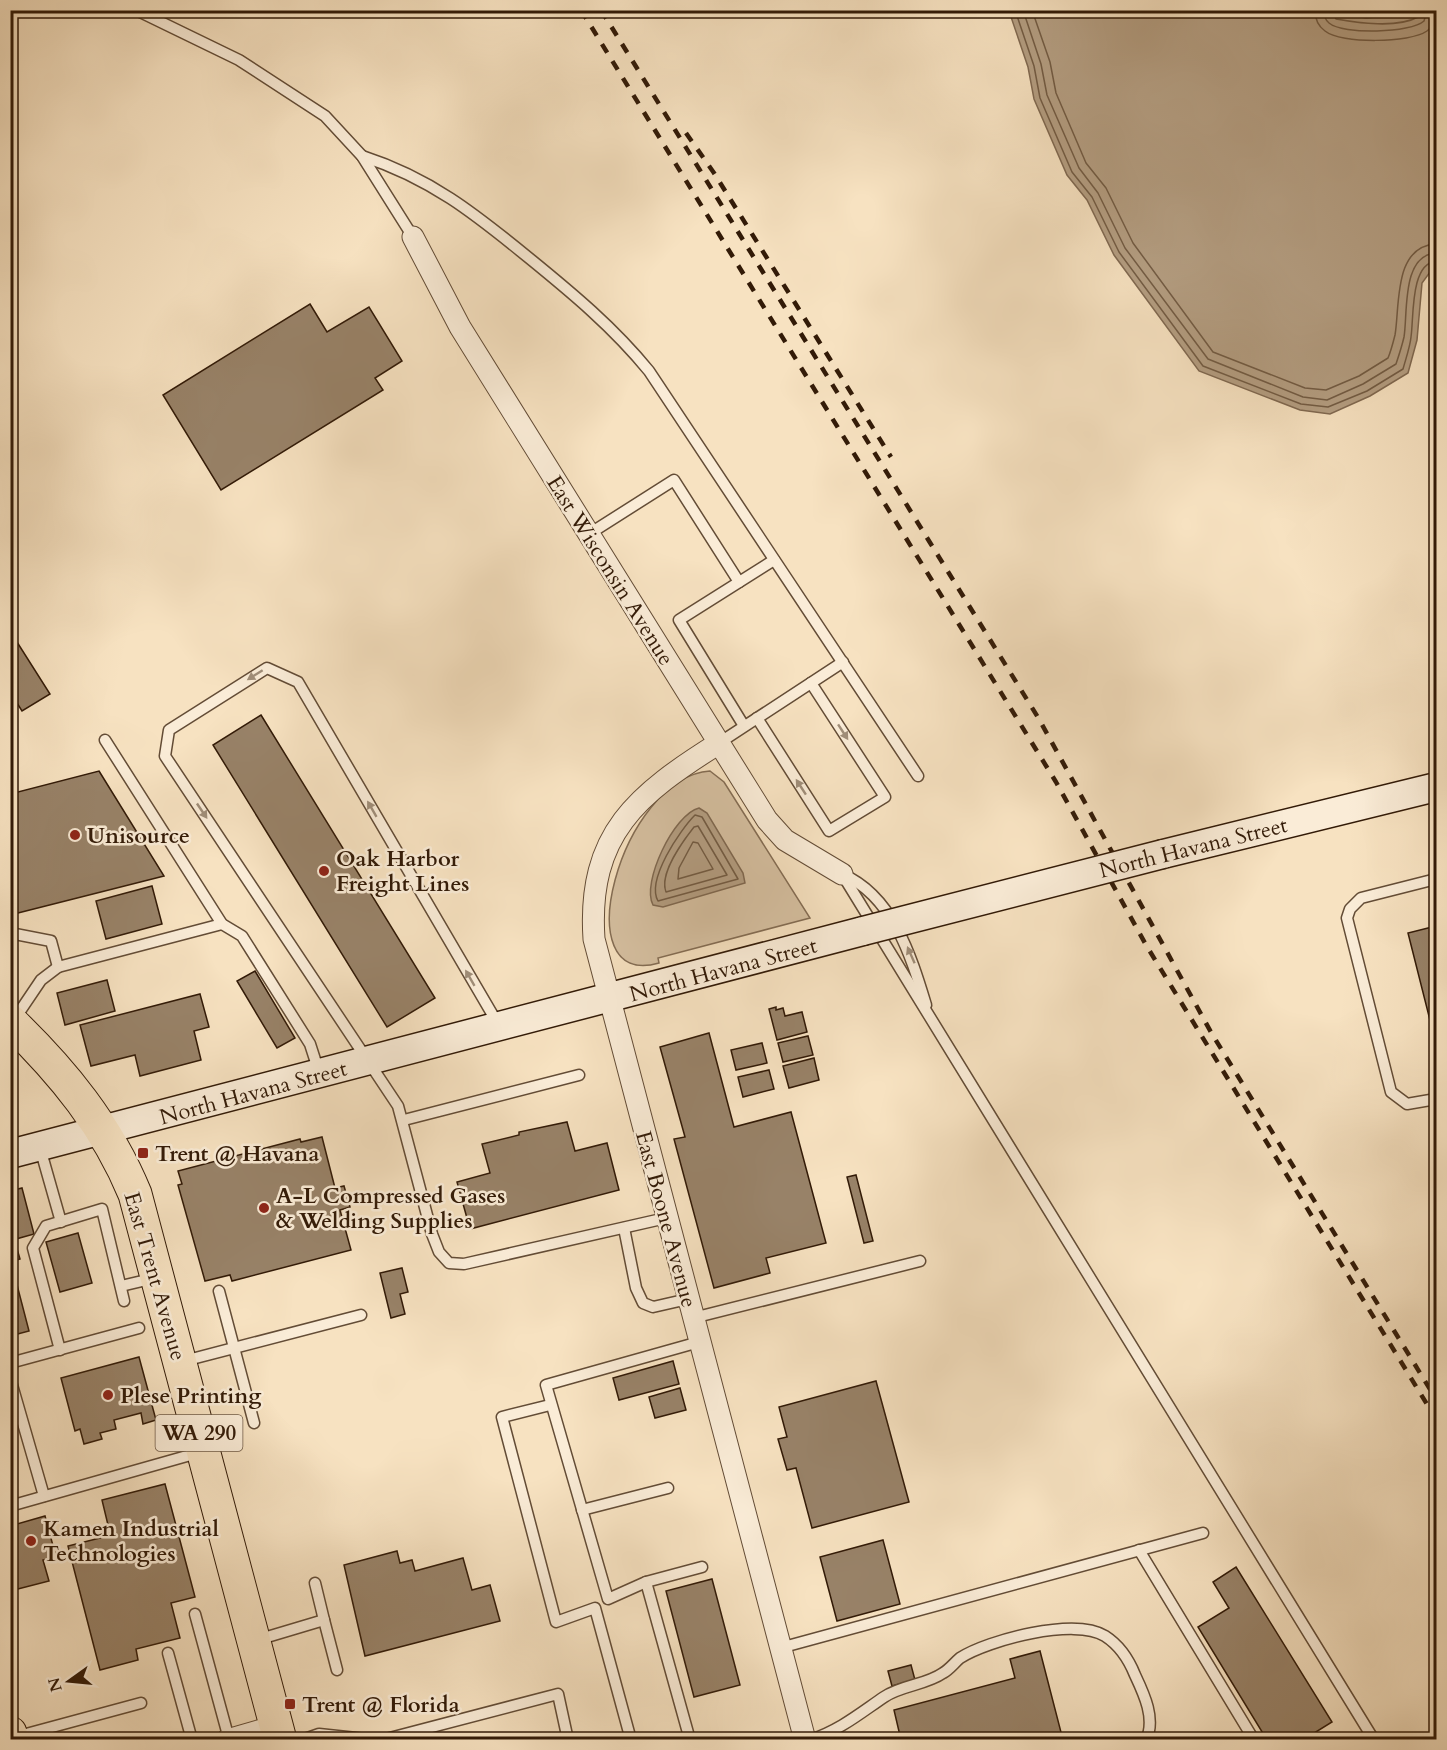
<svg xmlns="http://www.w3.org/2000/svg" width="1447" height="1750" viewBox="0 0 1447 1750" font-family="Cardo,serif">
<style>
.green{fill:#d6c0a1;stroke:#846d54;stroke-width:1.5}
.water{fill:#b49e82;stroke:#806951;stroke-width:1.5}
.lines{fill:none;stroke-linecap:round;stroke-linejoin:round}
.shore{stroke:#735c44;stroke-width:1.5}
.building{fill:#988268;stroke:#321a07;stroke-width:1.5}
.lane-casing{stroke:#634c36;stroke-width:13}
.street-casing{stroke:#634c36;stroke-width:23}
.secondary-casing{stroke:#321a07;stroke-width:31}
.primary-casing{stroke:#321a07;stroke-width:35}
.lane{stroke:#faecd7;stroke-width:10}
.street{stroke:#faecd7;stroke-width:21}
.secondary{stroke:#faecd7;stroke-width:28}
.primary{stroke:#f7e2c1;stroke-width:33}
.rail{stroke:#321a07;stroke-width:4.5;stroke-dasharray:10 10;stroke-linecap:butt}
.secondary-bridge-casing{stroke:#321a07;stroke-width:31;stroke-linecap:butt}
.secondary-bridge{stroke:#faecd7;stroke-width:28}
.oneway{fill:#a08e79}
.poi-dot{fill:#8f2418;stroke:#faecd7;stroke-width:2}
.labels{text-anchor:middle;stroke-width:5;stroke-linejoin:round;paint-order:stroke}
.shield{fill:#faecd7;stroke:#6e5945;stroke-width:1.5}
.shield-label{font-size:21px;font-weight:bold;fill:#321a07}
.street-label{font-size:22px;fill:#321a07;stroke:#faecd7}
.poi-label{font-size:22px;font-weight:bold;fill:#321a07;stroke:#faecd7;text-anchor:start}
</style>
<rect width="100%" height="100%" fill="#f7e2c1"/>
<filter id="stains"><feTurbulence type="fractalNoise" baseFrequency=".00333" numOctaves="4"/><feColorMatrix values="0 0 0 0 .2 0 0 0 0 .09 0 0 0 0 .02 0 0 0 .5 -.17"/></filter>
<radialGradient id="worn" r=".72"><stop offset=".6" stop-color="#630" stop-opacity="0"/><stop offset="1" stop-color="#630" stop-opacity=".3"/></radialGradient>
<path class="green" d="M710,771l14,11 86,136 -152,40 1,5c-96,28 -38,-186 51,-192z"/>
<g class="water">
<polygon points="1320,10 1366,18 1436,11 1436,264 1422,283 1417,340 1408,373 1370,396 1330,414 1300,410 1199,371 1114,255 1087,200 1067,175 1034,99 1028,67 1009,11"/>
<path d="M699,808l8,5 36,60 2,10 -82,24 -10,-2c-12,-22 21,-91 46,-97z"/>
</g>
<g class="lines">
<g class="shore">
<path d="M1015,10l19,56 6,32 32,74 20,25 27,55 84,114 98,38 27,3 39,-16 36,-22c3,-11 7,-22 8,-32 3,-20 -1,-73 25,-76"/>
<path d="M1023,10l18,54 6,31 32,73 19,25 27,55 83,111 95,38 24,3 36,-16 33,-20c3,-9 6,-18 8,-27 4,-23 -3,-82 32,-84"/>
<path d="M1032,10l18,52 6,31 30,70 20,25 27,55 80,109 92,36 21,2 33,-14 29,-18c3,-7 5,-15 7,-23 5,-28 -2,-89 41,-91"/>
<path d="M1315,10c0,9 3,16 10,21 16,13 85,12 102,0 7,-5 9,-12 9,-21"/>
<path d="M1324,10c0,6 1,10 5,13 14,12 82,10 95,-2l3,-11"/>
<path d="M1332,10l4,9c22,4 62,9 82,-2l2,-7"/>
<path d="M695,815l7,2 36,62 -80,22c-12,-21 22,-71 37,-86z"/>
<path d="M698,826l29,49 -61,17c-7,-18 17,-51 28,-65z"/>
<polygon points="693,842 698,843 713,869 678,879 679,868"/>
</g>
</g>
<g class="building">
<polygon points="310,304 327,332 369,307 402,361 375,378 383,390 221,490 163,395"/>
<polygon points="10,631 50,694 22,711 10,692"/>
<polygon points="261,715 435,998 387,1027 213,745"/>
<polygon points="99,771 164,876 10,915 10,794"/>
<polygon points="152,886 162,924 106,939 96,901"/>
<polygon points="1436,926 1436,1044 1408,933"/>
<polygon points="255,971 295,1038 277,1048 237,981"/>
<polygon points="107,980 115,1011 65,1025 57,993"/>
<polygon points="200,994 209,1027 194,1031 201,1060 140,1076 135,1055 91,1066 80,1025"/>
<polygon points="776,1007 776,1010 783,1008 785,1016 802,1012 807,1032 777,1040 769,1009"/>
<polygon points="709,1033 734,1127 791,1112 826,1243 766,1258 770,1273 714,1288 674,1139 685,1137 660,1047"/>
<polygon points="808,1036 813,1055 783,1062 778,1043"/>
<polygon points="762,1043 767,1063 736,1070 731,1050"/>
<polygon points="814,1058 819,1080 789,1088 783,1066"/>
<polygon points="769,1070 774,1089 743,1097 738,1077"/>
<polygon points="567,1122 575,1151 607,1143 619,1190 470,1229 457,1182 490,1173 482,1144 519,1135 519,1132"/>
<polygon points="322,1137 335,1188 344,1186 350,1207 340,1210 351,1250 232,1281 230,1275 205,1281 178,1185 182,1184 178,1171 300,1139 301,1142"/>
<polygon points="856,1175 873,1241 864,1243 847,1177"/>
<polygon points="22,1188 34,1234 16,1239 10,1218 10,1191"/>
<polygon points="10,1225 20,1259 10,1262"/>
<polygon points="78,1233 92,1283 60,1292 46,1242"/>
<polygon points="402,1268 408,1292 400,1294 405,1314 391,1318 380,1273"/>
<polygon points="16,1281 29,1331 10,1336 10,1283"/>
<polygon points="139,1357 156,1420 143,1424 141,1413 114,1420 116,1429 100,1433 102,1439 84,1444 80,1429 75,1431 61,1378"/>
<polygon points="673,1361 679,1384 619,1400 613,1378"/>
<polygon points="876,1381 909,1502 812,1528 796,1468 787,1470 778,1439 787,1437 779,1407"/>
<polygon points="680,1388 686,1410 655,1418 649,1397"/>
<polygon points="165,1484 195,1597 171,1603 180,1638 136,1649 138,1660 100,1670 68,1546 108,1536 104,1526 108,1525 102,1500"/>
<polygon points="45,1516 56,1557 43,1560 49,1581 10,1591 10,1526"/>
<polygon points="883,1540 900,1604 837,1621 820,1557"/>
<polygon points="397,1551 400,1563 412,1560 415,1571 463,1558 472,1590 490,1585 500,1621 365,1656 344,1565"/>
<polygon points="1236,1567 1332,1722 1303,1740 1267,1740 1198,1627 1229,1608 1213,1582"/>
<polygon points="712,1579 740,1685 694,1697 666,1591"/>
<polygon points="1040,1651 1063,1740 901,1740 894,1710 1015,1678 1010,1659"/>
<polygon points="911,1665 915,1680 892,1686 888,1671"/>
</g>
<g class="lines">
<defs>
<g id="lane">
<polyline points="136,10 239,60 325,116 362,156 413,237"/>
<path d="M362,156c68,22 112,57 167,102 43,35 84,69 120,113l269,405"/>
<polyline points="589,534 674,480 739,582"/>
<polyline points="757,718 829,831 885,797 811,683"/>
<polyline points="744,726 679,620 774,560"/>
<polyline points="105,740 222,924 242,936 310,1044 319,1072"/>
<polyline points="719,743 843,662"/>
<polyline points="842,874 1374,1740"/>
<path d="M842,874c51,22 69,82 84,131"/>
<polyline points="1436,879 1361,898 1350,909 1347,918 1391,1092 1407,1104 1436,1099"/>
<polyline points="10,933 51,941 58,967 222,924"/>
<polyline points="14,1020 41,980 58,967"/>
<polyline points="498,1024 298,682 267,668 169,730 165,756 398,1106 432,1234 439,1252 449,1263 464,1264 666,1218"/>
<polyline points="404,1120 579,1075"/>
<polyline points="40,1148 61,1222"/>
<polyline points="624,1228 636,1288 643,1303 653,1307 688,1299"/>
<polyline points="121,1286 155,1278"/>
<polyline points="219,1291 254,1423"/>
<polyline points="693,1318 920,1261"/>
<polyline points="60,1350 33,1248 46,1226 102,1209 124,1301"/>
<polyline points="184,1361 361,1315"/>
<polyline points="10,1363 139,1328"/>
<polyline points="10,1378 44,1496"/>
<polyline points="550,1405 502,1417 556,1622 595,1608 631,1740"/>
<polyline points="10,1506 201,1452"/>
<polyline points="582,1510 668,1488"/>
<polyline points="1139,1550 1254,1740"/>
<polyline points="646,1582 608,1599 546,1385 699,1342"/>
<polyline points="315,1583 324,1620"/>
<polyline points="195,1614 229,1739"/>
<polyline points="257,1640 324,1620 337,1670"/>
<polyline points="780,1648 1203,1533"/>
<polyline points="168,1653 192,1740"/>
<polyline points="15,1737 141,1703"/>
<polyline points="302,1740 319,1734 375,1740"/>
<polyline points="382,1740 558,1694 568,1740"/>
<polyline points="690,1740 646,1582 702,1567"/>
<path d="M810,1740c30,-10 49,-26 74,-43 18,-12 42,-12 59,-24 7,-4 11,-10 17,-15 28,-18 115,-41 145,-22 14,9 24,24 30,39 9,19 21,44 11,65"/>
</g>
<g id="street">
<polyline points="413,237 460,327 767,820 785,840 842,874"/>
<path d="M719,743c-81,51 -132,90 -125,196l211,801"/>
<polyline points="227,1740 276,1726"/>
</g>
<g id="secondary">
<polyline points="1163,854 1436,787"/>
<polyline points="10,1154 863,931"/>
</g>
<g id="primary">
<path d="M10,1021c53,51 97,105 125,173l145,546"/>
<polyline points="10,1733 12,1740"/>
</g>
</defs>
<use href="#lane" class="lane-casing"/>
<use href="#street" class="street-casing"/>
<use href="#secondary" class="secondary-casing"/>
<use href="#primary" class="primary-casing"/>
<use href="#lane" class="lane"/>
<use href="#street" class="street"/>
<use href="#secondary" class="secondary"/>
<use href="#primary" class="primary"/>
<g class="rail">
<polyline points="581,10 1056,782 1146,945 1436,1419"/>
<polyline points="601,10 1039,719 1212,1034 1436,1399"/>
<polyline points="686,133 714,173 891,457"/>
</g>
<defs>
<polyline id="secondary-bridge" points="863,931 1163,854"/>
</defs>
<use href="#secondary-bridge" class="secondary-bridge-casing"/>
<use href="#secondary-bridge" class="secondary-bridge"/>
</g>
<defs><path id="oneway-solid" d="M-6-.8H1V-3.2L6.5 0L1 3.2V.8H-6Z" transform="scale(1.5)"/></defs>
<g class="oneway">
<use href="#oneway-solid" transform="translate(255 675) rotate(148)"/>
<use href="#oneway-solid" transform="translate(843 732) rotate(57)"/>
<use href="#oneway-solid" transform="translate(801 787) rotate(-123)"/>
<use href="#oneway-solid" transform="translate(372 809) rotate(-120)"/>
<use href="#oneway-solid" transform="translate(202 811) rotate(56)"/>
<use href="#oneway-solid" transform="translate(911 955) rotate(-114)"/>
<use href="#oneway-solid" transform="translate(470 978) rotate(-120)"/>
</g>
<g class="poi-dot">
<circle cx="75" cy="835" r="6"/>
<circle cx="324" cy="871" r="6"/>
<rect x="137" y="1147" width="12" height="12" rx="3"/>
<circle cx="264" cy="1208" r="6"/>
<circle cx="108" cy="1395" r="6"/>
<circle cx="31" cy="1541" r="6"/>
<rect x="284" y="1698" width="12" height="12" rx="3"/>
</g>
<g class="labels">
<rect class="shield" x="155.5" y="1415" width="87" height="36" rx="4.5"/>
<g class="shield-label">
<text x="199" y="1440">WA 290</text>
</g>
<g class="street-label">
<text transform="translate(611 570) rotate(58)" y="8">East Wisconsin Avenue</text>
<text transform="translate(1193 847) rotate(-14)" y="8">North Havana Street</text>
<text transform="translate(723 969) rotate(-15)" y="8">North Havana Street</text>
<text transform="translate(253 1092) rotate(-15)" y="8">North Havana Street</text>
<text transform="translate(667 1219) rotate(75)" y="8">East Boone Avenue</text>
<text transform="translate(156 1276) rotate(74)" y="8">East Trent Avenue</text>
</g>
<g class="poi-label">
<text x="87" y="843">Unisource</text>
<text x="336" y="866">Oak Harbor<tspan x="336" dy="25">Freight Lines</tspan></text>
<text x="155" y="1161">Trent @ Havana</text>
<text x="276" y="1203">A-L Compressed Gases<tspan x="276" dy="25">&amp; Welding Supplies</tspan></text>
<text x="120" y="1403">Plese Printing</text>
<text x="43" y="1536">Kamen Industrial<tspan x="43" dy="25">Technologies</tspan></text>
<text x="302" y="1712">Trent @ Florida</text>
</g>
</g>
<rect width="1447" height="1750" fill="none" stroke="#f7e2c1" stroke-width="36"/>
<rect x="12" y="12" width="1423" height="1726" fill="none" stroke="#321a07" stroke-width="3"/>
<rect x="18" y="18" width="1411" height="1714" fill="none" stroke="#321a07" stroke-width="1.5"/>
<g transform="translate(69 1681) rotate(255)" stroke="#faecd7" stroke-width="4.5" paint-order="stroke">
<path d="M0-4.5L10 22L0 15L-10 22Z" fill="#321a07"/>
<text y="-9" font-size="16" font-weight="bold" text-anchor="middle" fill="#321a07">N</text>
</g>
<rect width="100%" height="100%" filter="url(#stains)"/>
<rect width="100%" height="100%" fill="url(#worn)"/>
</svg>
